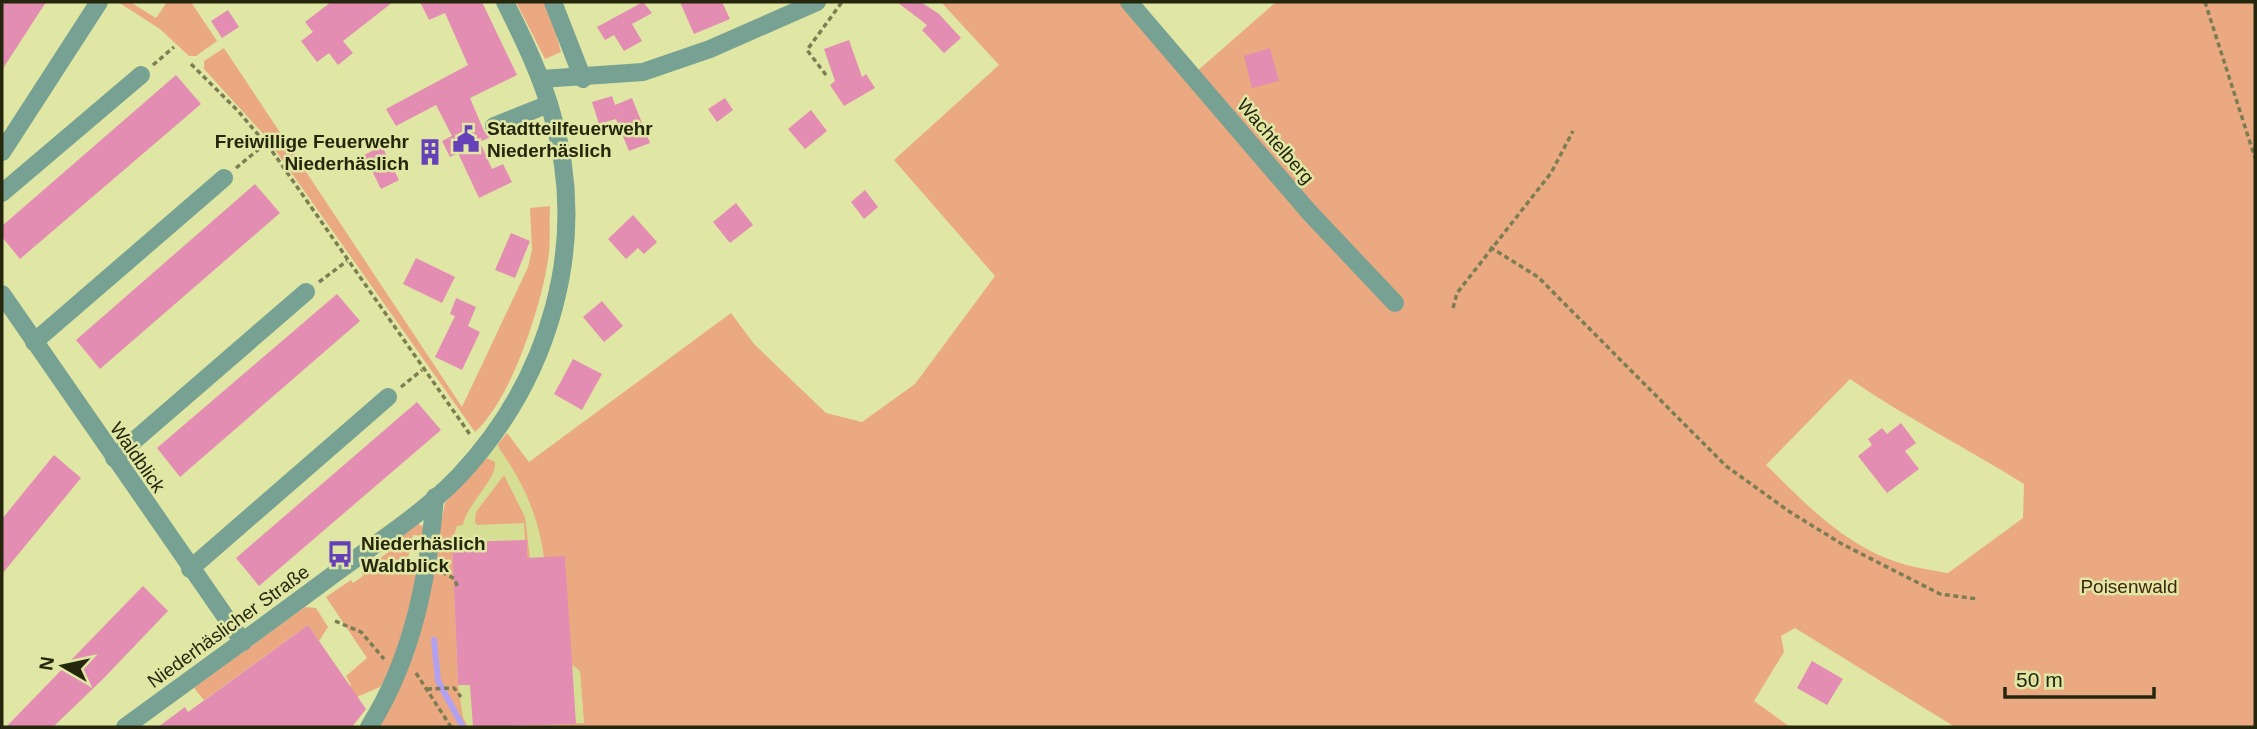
<svg xmlns="http://www.w3.org/2000/svg" width="2257" height="729" viewBox="0 0 2257 729" font-family="Arial,sans-serif">
<style>
.built{fill:#d6de94}
.green{fill:#eaa981;fill-rule:evenodd}
.lines{fill:none;stroke-linecap:round;stroke-linejoin:round}
.stream{stroke:#b2a1f0;stroke-width:6}
.building{fill:#e38db2}
.path{stroke:#7a7e52;stroke-width:3.5;stroke-dasharray:5 3.5;stroke-linecap:butt}
.minor{stroke:#76a193;stroke-width:18}
.labels{text-anchor:middle;stroke-width:5;stroke-linejoin:round;paint-order:stroke}
.poi-label{font-size:19px;font-weight:bold;fill:#25270d;stroke:#e0e7a5;text-anchor:start}
.street-label{font-size:19px;fill:#25270d;stroke:#e0e7a5}
.park-label{font-size:19px;fill:#42230e;stroke:#e0e7a5}
</style>
<rect width="100%" height="100%" fill="#e0e7a5"/>
<polygon class="built" points="498,444 517,471 532,503 539,524 544,557 565,556 571,664 580,671 584,724 468,727 463,717 458,685 452,542 457,526 463,524 468,507 489,480 492,460 487,458"/>
<g class="green">
<polygon points="118,2 130,2 156,18 167,2 191,2 217,41 196,56 189,56 160,29"/>
<polygon points="516,2 547,2 561,52 545,59"/>
<path d="M941,2h179l68,77 88,-77h979v725h-300l-160,-99 -14,8 3,16 -30,49 36,26h-1286l80,-4 -4,-52 -9,-7 -6,-107h-21c-6,-42 -20,-73 -45,-109l-1,-4 9,-11 22,29 202,-149 23,31 72,69 36,9 53,-38 80,-108 -101,-116 105,-95zM1850,379c56,39 117,69 174,105l-1,34 -75,55c-16,-3 -33,-5 -48,-10 -55,-17 -94,-59 -134,-98z"/>
<path d="M224,48l238,359 66,-140 4,-17 -2,-42 20,-2c-1,17 1,36 -2,54 -7,47 -37,140 -73,172l-209,-295 -62,-68v-8z"/>
<path d="M487,458l8,4c2,17 -28,42 -32,63l-6,1 -5,16 6,143 5,32 5,10h-92l38,-73 31,-151z"/>
<polygon points="504,475 525,517 531,567 527,573 524,523 477,525 475,522 476,512"/>
<polygon points="418,524 425,527 425,536 413,535 405,573 417,575 416,580 394,667 380,687 357,697 314,727 292,727 351,685 346,676 367,658 326,597 351,580 353,583 363,576 361,572 405,540 402,535"/>
<polygon points="305,607 316,608 328,627 319,641 308,625 204,700 194,688"/>
</g>
<g class="lines">
<polyline class="stream" points="434,640 438,681 463,727"/>
</g>
<g class="building">
<polygon points="2,2 46,2 2,70"/>
<polygon points="331,2 393,2 343,41 353,53 338,65 329,53 317,62 301,41 313,32 305,22"/>
<polygon points="420,2 482,2 517,75 470,98 484,131 490,137 480,142 492,169 503,164 512,182 479,198 458,153 450,157 442,141 452,136 436,105 396,126 386,109 468,65 445,13 429,20"/>
<polygon points="643,2 652,13 632,24 642,41 624,51 614,35 605,40 597,27"/>
<polygon points="680,2 722,2 730,19 694,34"/>
<polygon points="897,2 921,2 939,14 961,38 944,53 922,30 927,25"/>
<polygon points="228,10 239,27 222,38 211,21"/>
<polygon points="849,40 862,77 866,74 875,88 844,106 830,85 835,81 824,49"/>
<polygon points="1270,48 1279,81 1252,88 1244,56"/>
<polygon points="176,75 201,104 20,259 2,237 2,226"/>
<polygon points="612,96 615,105 632,98 650,143 629,151 616,119 599,124 592,102"/>
<polygon points="725,98 733,110 717,122 708,109"/>
<polygon points="811,110 827,131 805,149 788,129"/>
<polygon points="382,146 399,180 381,189 364,155"/>
<polygon points="255,184 280,213 100,369 76,340"/>
<polygon points="865,190 878,207 864,219 851,202"/>
<polygon points="736,203 753,225 730,243 713,222"/>
<polygon points="633,215 657,242 644,254 638,248 626,259 608,239"/>
<polygon points="511,233 530,241 515,278 495,270"/>
<polygon points="416,258 455,277 442,303 403,284"/>
<polygon points="337,294 360,321 180,477 157,448"/>
<polygon points="456,298 476,307 468,326 480,332 462,370 435,357 455,316 450,314"/>
<polygon points="602,301 623,326 604,342 583,317"/>
<polygon points="573,359 602,374 582,410 554,394"/>
<polygon points="417,402 441,430 259,586 236,558"/>
<polygon points="1901,423 1916,443 1905,451 1919,469 1887,493 1858,456 1872,445 1868,439 1882,428 1887,434"/>
<polygon points="54,455 81,478 2,574 2,519"/>
<polygon points="527,540 527,558 565,556 576,724 473,727 470,685 458,685 452,542"/>
<polygon points="143,586 168,611 103,679 53,727 6,727"/>
<polygon points="308,625 366,709 352,727 158,727 185,707 188,712"/>
<polygon points="1812,661 1843,679 1827,705 1797,688"/>
</g>
<g class="lines">
<g class="path">
<polyline points="2205,2 2255,158"/>
<polyline points="191,64 238,111 272,151 471,436"/>
<polyline points="153,65 174,47"/>
<polyline points="826,75 807,50 842,2"/>
<polyline points="236,168 265,144"/>
<polyline points="1490,247 1538,277 1726,466 1790,512 1842,544 1940,594 1978,599"/>
<polyline points="319,282 347,261"/>
<polyline points="1453,308 1457,293 1551,173 1573,131"/>
<polyline points="401,387 422,370"/>
<polyline points="442,572 455,579 457,586"/>
<polyline points="335,621 361,632 384,659"/>
<polyline points="416,673 451,727"/>
<polyline points="427,689 454,688 461,697"/>
</g>
<g class="minor">
<polyline points="553,2 583,79"/>
<polyline points="1129,2 1309,212 1395,303"/>
<polyline points="541,79 643,72 710,49 817,2"/>
<polyline points="494,126 549,104"/>
<polyline points="2,152 99,2"/>
<polyline points="2,193 141,75"/>
<polyline points="2,294 243,642"/>
<polyline points="34,342 224,178"/>
<polyline points="114,458 306,292"/>
<polyline points="190,569 388,397"/>
<path d="M125,727c67,-49 134,-97 201,-147 44,-33 95,-64 133,-104 91,-97 131,-232 93,-362 -11,-39 -29,-76 -47,-112"/>
<path d="M369,727c44,-69 59,-150 66,-230"/>
</g>
</g>
<defs>
<symbol id="civic-bare" viewBox="-9 -9 18 18"><path d="M-.6-6.5H3V-4.5H.6V-3L4-1V1h2V6H-6V1h2V-1L-.6-3ZM-1.2 2.5V6h2.4V2.5Z" fill="#6640b8" stroke="#e0e7a5" stroke-width="2.5" paint-order="stroke"/></symbol>
<symbol id="building-bare" viewBox="-9 -9 18 18"><path d="M-4-6H4V6H1V3H-1V6H-4ZM-2.5-4.3h1.7v1.8h-1.7ZM.8-4.3h1.7v1.8H.8ZM-2.5-1h1.7V.8h-1.7ZM.8-1h1.7V.8H.8Z" fill="#6640b8" stroke="#e0e7a5" stroke-width="2.5" paint-order="stroke"/></symbol>
<symbol id="bus-bare" viewBox="-9 -9 18 18"><path d="M-5-6H5V4H4V6H2V4H-2V6H-4V4H-5ZM-3.5-4V0h7V-4ZM-3.5 1.2v1.5H-2V1.2ZM2 1.2v1.5H3.5V1.2Z" fill="#6640b8" stroke="#e0e7a5" stroke-width="2.5" paint-order="stroke"/></symbol>
</defs>
<g fill-rule="evenodd">
<use href="#civic-bare" x="447" y="120" width="38" height="38"/>
<use href="#building-bare" x="411" y="133" width="38" height="38"/>
<use href="#bus-bare" x="321" y="535" width="38" height="38"/>
</g>
<g class="labels">
<g class="poi-label">
<text x="487" y="135">Stadtteilfeuerwehr<tspan x="487" dy="22">Niederhäslich</tspan></text>
<text x="409" y="148" text-anchor="end">Freiwillige Feuerwehr<tspan x="409" dy="22">Niederhäslich</tspan></text>
<text x="361" y="550">Niederhäslich<tspan x="361" dy="22">Waldblick</tspan></text>
</g>
<g class="street-label">
<text transform="translate(1276 141) rotate(49)" y="7">Wachtelberg</text>
<text transform="translate(138 457) rotate(55)" y="7">Waldblick</text>
<text transform="translate(228 626) rotate(-36)" y="7">Niederhäslicher Straße</text>
</g>
<g class="park-label">
<text x="2129" y="593">Poisenwald</text>
</g>
</g>
<rect width="2257" height="729" fill="none" stroke="#25270d" stroke-width="7"/>
<g transform="translate(63 666) rotate(279)" stroke="#e0e7a5" stroke-width="5" paint-order="stroke">
<path d="M0-5L12 26L0 18L-12 26Z" fill="#25270d"/>
<text y="-10" font-size="19" font-weight="bold" text-anchor="middle" fill="#25270d">N</text>
</g>
<path d="M2005 687v10h149v-10" fill="none" stroke="#25270d" stroke-width="3.5"/>
<text x="2016" y="687" font-size="21" fill="#25270d" stroke="#e0e7a5" stroke-width="5" paint-order="stroke">50 m</text>
</svg>
